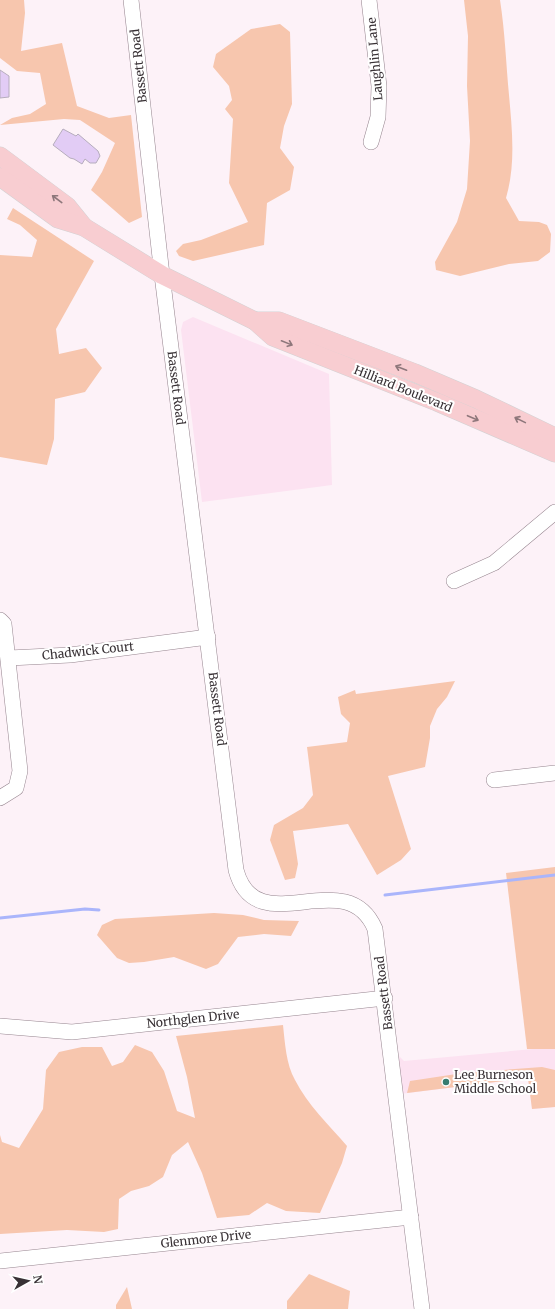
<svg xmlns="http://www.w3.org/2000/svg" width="555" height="1309" viewBox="0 0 555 1309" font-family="Merriweather,serif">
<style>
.built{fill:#fce2f1}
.green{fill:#f7c6ae}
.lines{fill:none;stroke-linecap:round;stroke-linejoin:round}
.stream{stroke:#aab5fb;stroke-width:3}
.building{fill:#e2ccf5;stroke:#b6adbd}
.minor-casing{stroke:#96858f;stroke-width:16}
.major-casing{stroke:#d3d2d3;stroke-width:19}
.minor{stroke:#fff;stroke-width:15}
.major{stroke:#f8cdd1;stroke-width:18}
.oneway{stroke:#8e777b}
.poi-dot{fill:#387c6f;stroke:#fff;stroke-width:1.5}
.labels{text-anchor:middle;stroke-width:4;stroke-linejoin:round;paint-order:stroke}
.street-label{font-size:12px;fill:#383135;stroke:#fff}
.poi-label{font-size:12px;fill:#383135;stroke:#fff;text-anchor:start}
</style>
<rect width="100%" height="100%" fill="#fdf2f8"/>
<g class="built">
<polygon points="193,317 329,374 332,485 202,502 181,330 183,322"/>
<polygon points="544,1048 555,1049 555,1107 532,1109 528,1078 400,1094 396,1053 404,1061"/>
</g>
<g class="green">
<polygon points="0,0 24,0 25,13 21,51 62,43 77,106 109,118 131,115 142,217 129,223 91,190 102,172 115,143 80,120 64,119 0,125 12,118 30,114 46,104 40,73 17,71 0,58"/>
<path d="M464,0h36c5,32 6,63 9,95 3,34 7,69 -3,103l13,23 20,1 8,3 4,9 -1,18 -12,9 -29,3 -49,12 -24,-6 -1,-8 22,-40 10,-33 3,-48 -3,-55 1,-50z"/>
<polygon points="280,24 290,32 292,104 284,126 280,148 294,167 290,190 267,203 264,245 193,261 179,256 176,251 183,244 201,240 248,222 229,183 233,119 225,109 232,100 229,86 213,67 216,54 251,29"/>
<polygon points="13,208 94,261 56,329 59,354 86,348 102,368 85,392 55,399 54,439 47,465 0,457 0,255 32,257 37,240 20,225 7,219"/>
<polygon points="455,681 447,697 437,709 430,726 430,738 425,767 388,776 411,849 401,860 377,875 348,824 293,831 298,864 295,878 285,880 270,840 274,825 303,808 313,795 307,747 347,742 350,723 341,714 338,697 355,690 356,694"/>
<polygon points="555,867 555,1049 527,1049 506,873"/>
<polygon points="214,913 243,915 264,920 299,921 291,936 264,934 238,937 218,964 206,969 174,957 144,962 129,963 117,958 97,935 102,925 115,919"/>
<path d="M283,1025c2,18 3,39 12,55 12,24 34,45 52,66l-5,17 -22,50 -34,-2 -19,-8 -18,12 -32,3 -15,-45 -14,-31 -16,13 -9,22 -14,9 -18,5 -12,8 -1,30 -14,3 -37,-2 -67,4v-99l2,7 17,6 24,-39 3,-39 13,-18 23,-5h20l10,19 11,-4 12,-17 17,7 12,19 13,40 18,7 -8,-41 -11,-41z"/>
<polygon points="542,1067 555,1070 555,1107 532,1109 528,1078 407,1093 410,1081 463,1073"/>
<polygon points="309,1274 350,1291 348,1309 287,1309 287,1301"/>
<polygon points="127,1287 132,1309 116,1309 116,1305"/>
</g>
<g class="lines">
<g class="stream">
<polyline points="385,895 555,875"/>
<polyline points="0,918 85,909 99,910"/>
</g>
</g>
<g class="building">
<polygon points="0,70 9,76 9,97 0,98"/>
<polygon points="63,129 76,136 78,134 98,151 100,156 96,163 90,163 85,159 82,164 74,159 70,158 53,145"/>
</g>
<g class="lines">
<defs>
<g id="minor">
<path d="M131,0l31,275 74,595c20,75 110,-9 139,59l47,380"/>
<polyline points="369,0 379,86 378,117 371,142"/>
<polyline points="454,581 494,563 555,512"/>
<polyline points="0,620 4,624 20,771 16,788 0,798"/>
<polyline points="9,658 70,655 208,637"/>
<polyline points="494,780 555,773"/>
<polyline points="0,1026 72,1032 385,998"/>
<polyline points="0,1261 411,1217"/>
</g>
<g id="major">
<polyline points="0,156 67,206 84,227"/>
<polyline points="0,177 58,219 84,227 162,275 255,321 273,337 437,402 555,453"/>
<polyline points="255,321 279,321 415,373 476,399 555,437"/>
</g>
</defs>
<use href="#minor" class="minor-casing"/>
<use href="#major" class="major-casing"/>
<use href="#minor" class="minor"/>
<use href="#major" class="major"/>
</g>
<defs><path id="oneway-shaft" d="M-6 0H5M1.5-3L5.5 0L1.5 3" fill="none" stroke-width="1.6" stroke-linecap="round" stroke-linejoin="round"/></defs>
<g class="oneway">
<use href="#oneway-shaft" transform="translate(57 199) rotate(-143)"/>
<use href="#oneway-shaft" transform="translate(287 343) rotate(22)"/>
<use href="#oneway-shaft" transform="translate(401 368) rotate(-159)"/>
<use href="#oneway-shaft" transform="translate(473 418) rotate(23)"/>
<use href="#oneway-shaft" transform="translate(520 420) rotate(-154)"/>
</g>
<circle class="poi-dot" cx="446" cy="1082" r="4"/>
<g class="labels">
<g class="street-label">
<text transform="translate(375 59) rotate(-95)" y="4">Laughlin Lane</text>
<text transform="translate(139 66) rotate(-96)" y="4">Bassett Road</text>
<text transform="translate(176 388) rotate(83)" y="4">Bassett Road</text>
<text transform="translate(403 389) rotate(22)" y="4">Hilliard Boulevard</text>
<text transform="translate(88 651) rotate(-6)" y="4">Chadwick Court</text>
<text transform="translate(217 709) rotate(83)" y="4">Bassett Road</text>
<text transform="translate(384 993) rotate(-97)" y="4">Bassett Road</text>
<text transform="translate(193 1019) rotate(-6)" y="4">Northglen Drive</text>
<text transform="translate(206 1239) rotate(-6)" y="4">Glenmore Drive</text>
</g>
<g class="poi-label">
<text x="454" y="1079">Lee Burneson<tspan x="454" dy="14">Middle School</tspan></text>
</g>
</g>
<g transform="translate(28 1281) rotate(82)" stroke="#ffffff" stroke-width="3" paint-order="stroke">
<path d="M0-3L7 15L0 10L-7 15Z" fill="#383135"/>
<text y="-6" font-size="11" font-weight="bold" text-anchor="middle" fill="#383135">N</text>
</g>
</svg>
